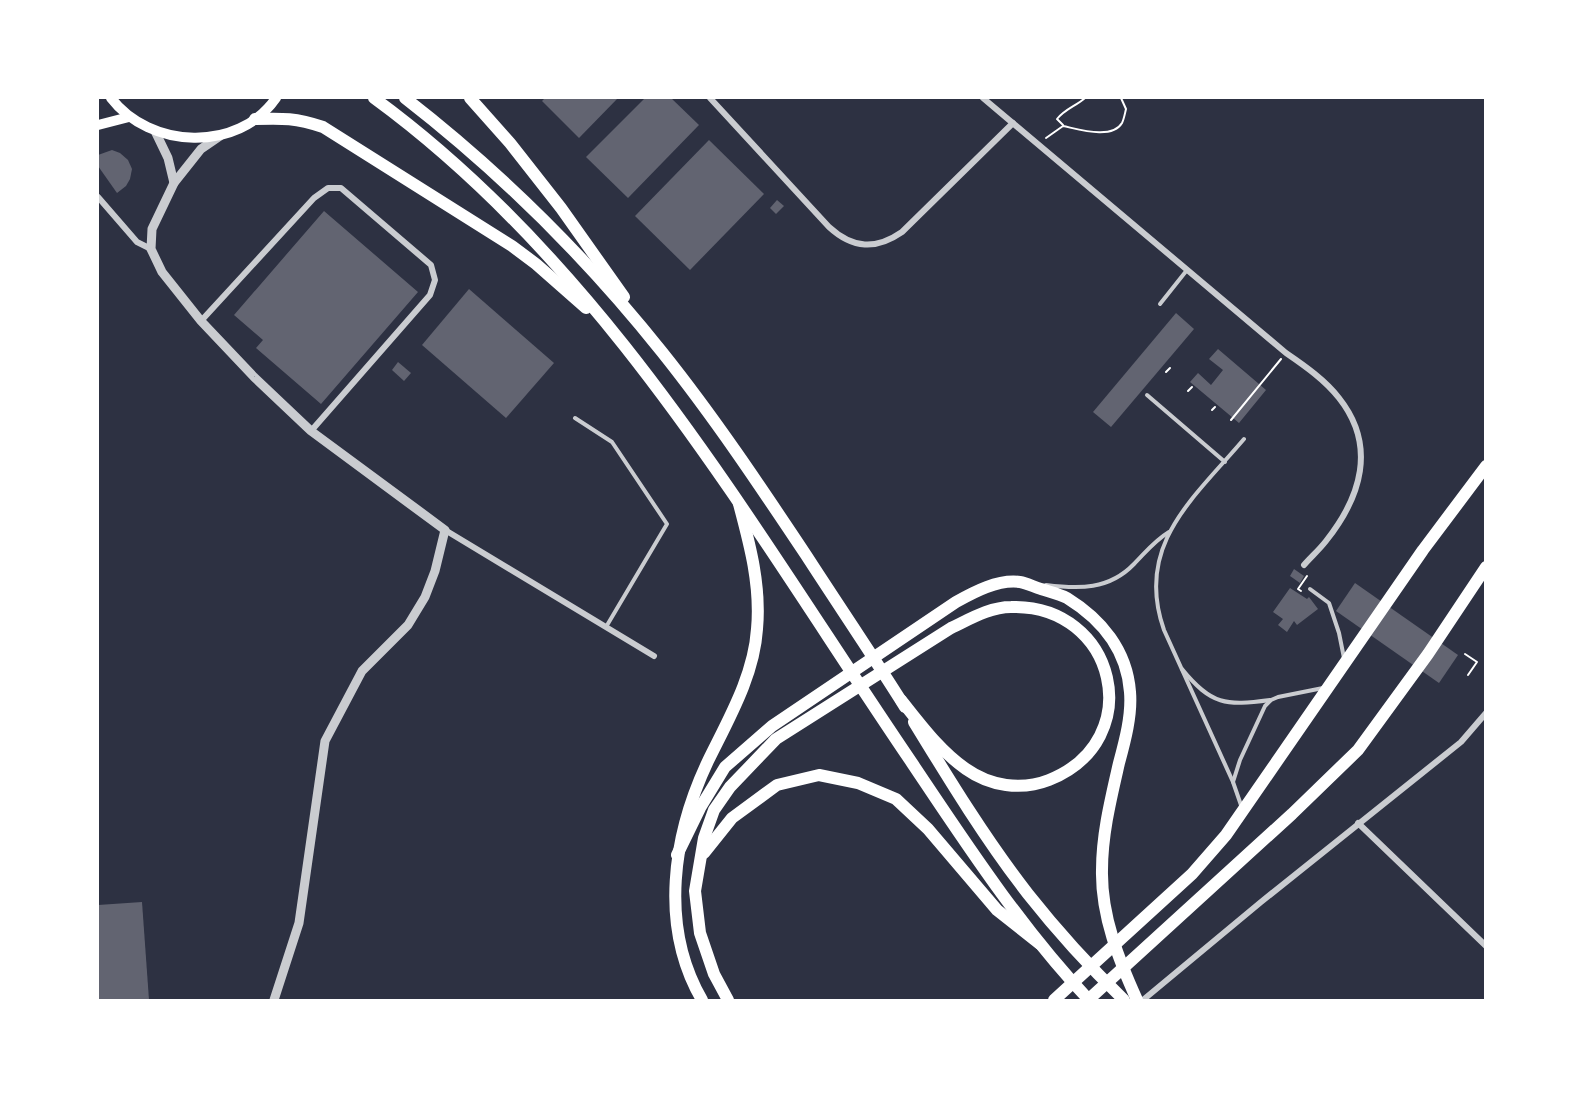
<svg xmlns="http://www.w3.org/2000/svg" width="1583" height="1098" viewBox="0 0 1583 1098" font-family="'Noto Sans',sans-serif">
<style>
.building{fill:#626471}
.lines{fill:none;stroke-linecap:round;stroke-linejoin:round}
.path{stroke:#fff;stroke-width:2}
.service{stroke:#caccd0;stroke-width:4}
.minor{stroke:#caccd0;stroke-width:6}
.tertiary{stroke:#caccd0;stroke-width:9}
.secondary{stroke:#fff;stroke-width:10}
.primary{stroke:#fff;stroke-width:10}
.trunk{stroke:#fff;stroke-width:12}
.motorway{stroke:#fff;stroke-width:12}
</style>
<rect width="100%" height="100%" fill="#2d3142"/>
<g class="building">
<polygon points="545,98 618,98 579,138 542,101"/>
<polygon points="645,98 671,98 699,125 628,198 586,157"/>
<polygon points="709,140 764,194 690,270 635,216"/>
<polygon points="112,150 120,153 128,160 132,169 130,179 126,186 117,193 98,166 98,155"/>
<polygon points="777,200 784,206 776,214 770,208"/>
<polygon points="324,211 418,292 321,404 256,348 263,340 234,315"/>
<polygon points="469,289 554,363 506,418 422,345"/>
<polygon points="1176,313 1194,329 1111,427 1093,412"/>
<polygon points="1218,349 1266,390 1239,423 1190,382 1198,373 1211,385 1223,370 1209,359"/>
<polygon points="398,362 411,373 404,381 392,370"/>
<polygon points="1294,569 1304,576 1300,583 1290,576"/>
<polygon points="1355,583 1458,655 1439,683 1336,611"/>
<polygon points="1290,588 1307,599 1309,597 1318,609 1297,625 1294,621 1287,632 1278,625 1283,619 1273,612"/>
<polygon points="142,902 149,1000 98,1000 98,905"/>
</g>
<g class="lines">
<g class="path">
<path d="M1063,125l-6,-6c8,-10 19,-13 28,-21"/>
<path d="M1046,138l17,-12c15,3 49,14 59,-3 2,-4 3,-10 4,-14l-5,-11"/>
<polyline points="1166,372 1170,368"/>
<polyline points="1188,391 1192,387"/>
<polyline points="1212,410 1215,407"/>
<polyline points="1231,420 1281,359"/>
<polyline points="1301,591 1298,589 1307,576"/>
<polyline points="1465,654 1477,662 1468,675"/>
</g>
<g class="service">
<polyline points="1160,304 1187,270"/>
<polyline points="1147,395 1225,462"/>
<polyline points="575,418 612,442 667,524 606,627"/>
<path d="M1046,585c33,4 63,5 88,-21 12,-12 20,-23 35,-32"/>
<polyline points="1310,589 1329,603 1339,633 1344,658"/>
<path d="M1182,669c29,36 44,37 88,31"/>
<path d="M1233,782l-69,-152c-30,-85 30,-132 80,-191"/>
<polyline points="1242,808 1233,782 1240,760 1265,706 1271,700 1278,697 1323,688"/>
</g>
<g class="minor">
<path d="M710,98l119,129c24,22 47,23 73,5l111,-109"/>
<path d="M983,98l303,255c19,13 39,27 53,45 38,48 22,99 -13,143 -7,9 -15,16 -22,24"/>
<polyline points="98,197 137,242 151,249"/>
<polyline points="201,321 314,198 328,188 341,188 431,265 435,280 430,295 311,431"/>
<polyline points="445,530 654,656"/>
<polyline points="1358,823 1486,946"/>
<polyline points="1143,1000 1261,902 1461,742 1486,713"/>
</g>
<g class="tertiary">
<polyline points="155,131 168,158 174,183"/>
<polyline points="220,136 201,149 174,183 152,229 151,249 162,272 201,321 254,377 311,431 445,530 435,571 425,597 408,625 362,671 325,741 299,923 274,1000"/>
</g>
<polyline class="secondary" points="98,125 129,117"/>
<path class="primary" d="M111,98c39,51 127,55 165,0"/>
<g class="trunk">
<path d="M374,98c234,171 378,430 538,665 55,82 109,165 177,237"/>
<path d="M405,98c94,73 182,160 257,254 52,65 98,134 144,203 33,51 67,101 99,152"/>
<polyline points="470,98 510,143 561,208 624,297"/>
<path d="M255,119c28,-1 41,-1 68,8l189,119 24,18 50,44"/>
<path d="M914,722c36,59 72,118 114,172 30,38 62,73 96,106"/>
</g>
<g class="motorway">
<polyline points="704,853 732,818 777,785 819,775 858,783 896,799 928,829 997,910 1040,944"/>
<path d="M677,855l23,-47 25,-41 47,-41 184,-124c18,-10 42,-23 64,-20 7,1 14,5 21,7 9,3 18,5 26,9 34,21 60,52 63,94 2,23 -5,49 -11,71 -8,35 -17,71 -17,107 -1,46 17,90 35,130"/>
<path d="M702,1000c-43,-74 -29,-165 6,-239 20,-41 46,-85 49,-132 4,-43 -7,-84 -18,-125"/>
<path d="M728,1000l-14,-26 -14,-41 -5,-42 9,-53 10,-28 16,-23 46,-48 175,-111c19,-9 39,-21 60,-21 105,-3 138,133 38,173 -28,11 -59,6 -83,-11 -26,-18 -45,-44 -65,-69"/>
<polyline points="1054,1000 1192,874 1226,835 1423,550 1486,466"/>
<polyline points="1088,1000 1292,814 1358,750 1428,654 1486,567"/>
</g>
</g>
<rect width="1583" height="1098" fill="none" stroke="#ffffff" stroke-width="198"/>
</svg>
